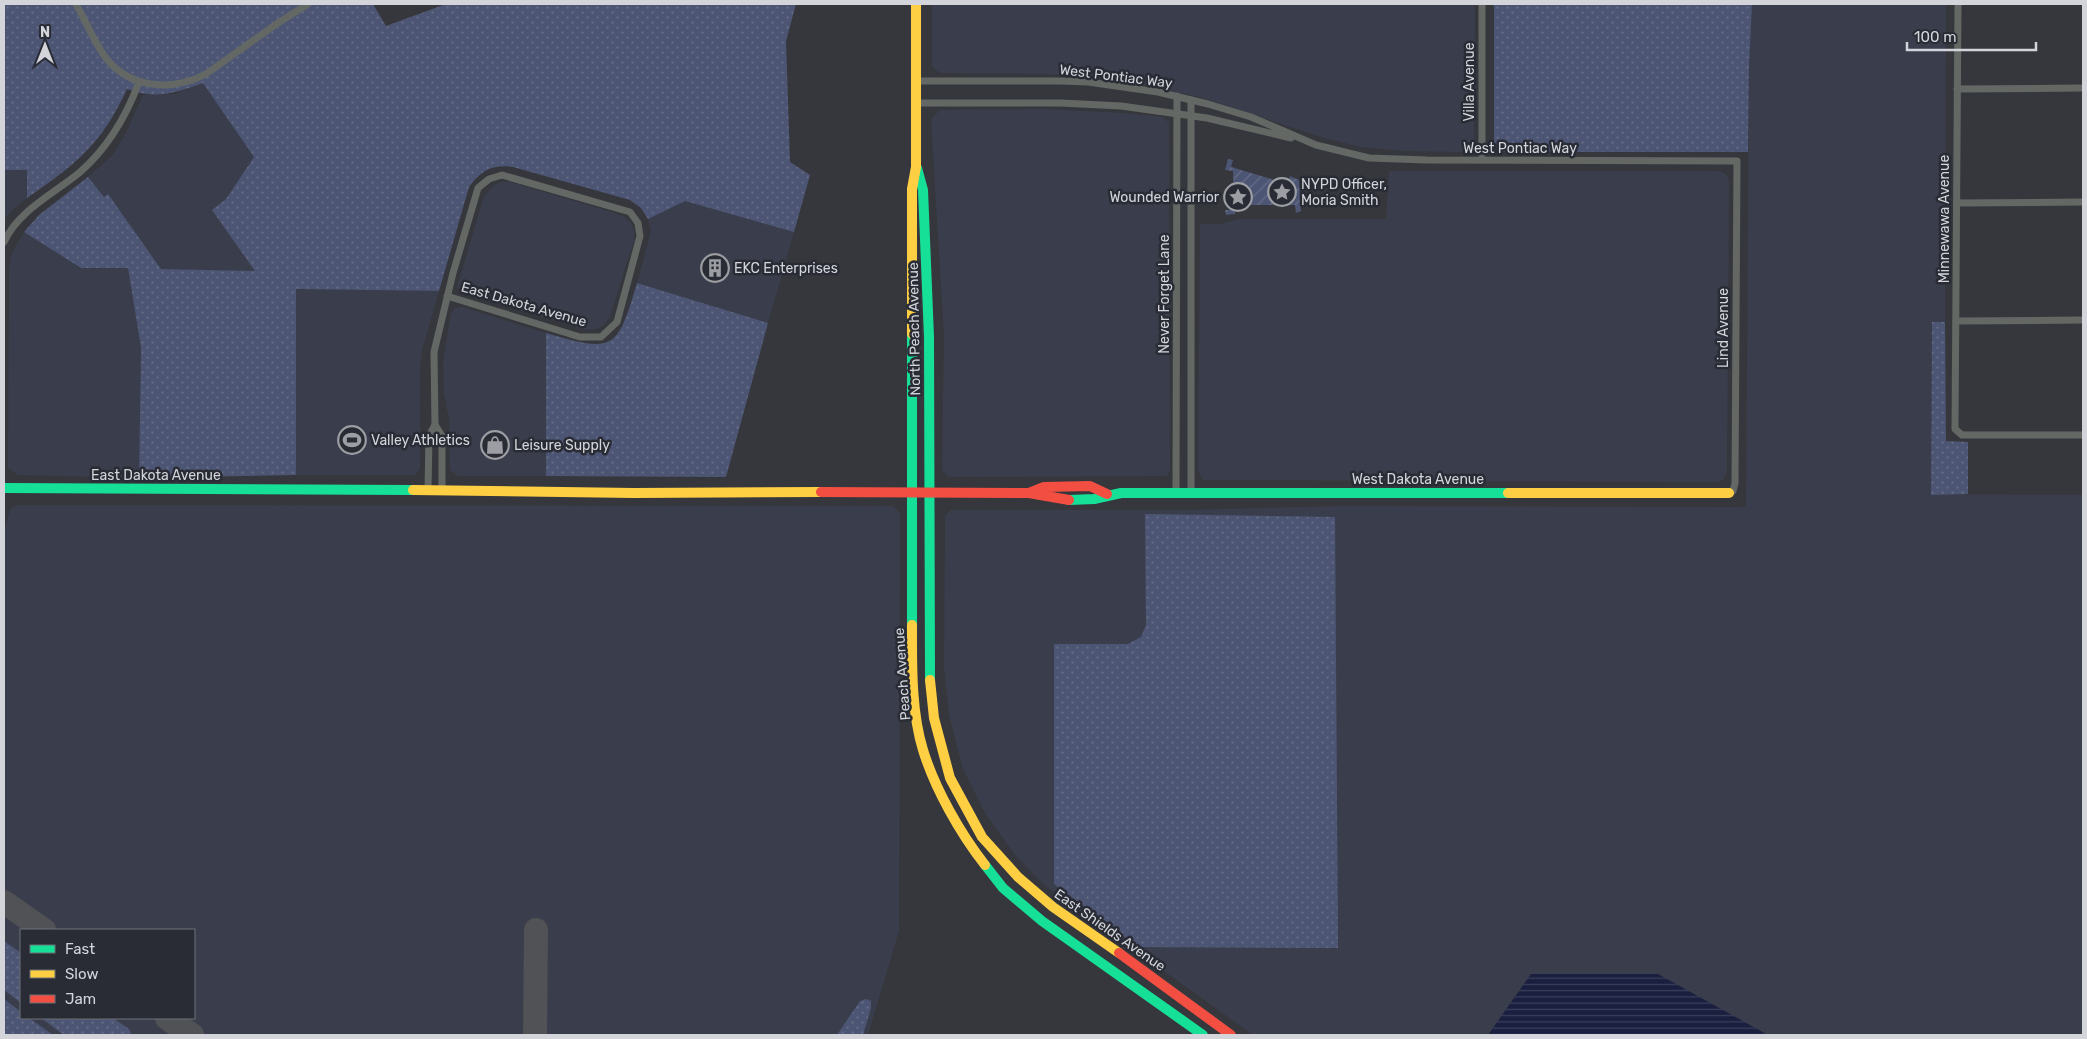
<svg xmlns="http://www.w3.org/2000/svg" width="2087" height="1039" viewBox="0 0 2087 1039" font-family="Rubik,sans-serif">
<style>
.built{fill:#3a3e4c;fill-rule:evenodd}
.grass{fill:url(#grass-dots)}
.garden{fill:url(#garden-furrows)}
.water{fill:url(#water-rules)}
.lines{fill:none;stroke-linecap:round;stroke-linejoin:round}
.taxiway{stroke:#515255;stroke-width:24}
.street{stroke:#646864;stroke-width:7}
.fast{stroke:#16e098;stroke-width:10}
.slow{stroke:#ffcf43;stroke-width:10}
.jam{stroke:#f24e42;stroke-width:10}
.labels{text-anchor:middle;stroke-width:5;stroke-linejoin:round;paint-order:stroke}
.street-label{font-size:14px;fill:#d3d5db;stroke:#292c35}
.poi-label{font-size:14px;fill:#d3d5db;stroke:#292c35;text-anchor:start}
</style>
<defs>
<pattern id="grass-dots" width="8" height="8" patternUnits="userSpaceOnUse" patternTransform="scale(1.25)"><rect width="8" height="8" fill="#4d5574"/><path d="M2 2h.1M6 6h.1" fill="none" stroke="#666d87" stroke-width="1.8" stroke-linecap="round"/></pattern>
<pattern id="garden-furrows" width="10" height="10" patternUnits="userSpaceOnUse" patternTransform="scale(1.25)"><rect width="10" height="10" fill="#4d5574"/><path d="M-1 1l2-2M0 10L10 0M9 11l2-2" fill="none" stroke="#666d87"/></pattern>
<pattern id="water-rules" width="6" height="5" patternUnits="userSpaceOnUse" patternTransform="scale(1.25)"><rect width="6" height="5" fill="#1a1f40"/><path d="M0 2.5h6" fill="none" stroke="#3a3f5b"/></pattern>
</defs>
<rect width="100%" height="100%" fill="#36373c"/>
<g class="built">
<polygon points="932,4 1475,4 1474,146 1465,152 1403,151 1361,147 1324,138 1200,97 1111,78 1047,74 942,73 935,70 932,65"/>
<polygon points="1752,4 1946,4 1945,322 1932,323 1931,494 2083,495 2083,1035 1768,1035 1658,974 1531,974 1488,1035 1253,1035 1044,885 1016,856 986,815 963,769 949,715 944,669 945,516 951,510 1185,510 1342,506 1746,507 1749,68"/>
<polygon points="203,82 254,157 226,199 256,271 161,269 108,194 104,198 88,177 113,155 126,133 143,95 175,94"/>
<polygon points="1045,109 1123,113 1163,117 1169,123 1170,470 1167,476 948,477 942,470 944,336 931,119 940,110"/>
<polygon points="27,169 27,198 10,212 4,220 4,170"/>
<polygon points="1389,171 1719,171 1726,174 1729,181 1727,472 1724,479 1718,482 1203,480 1198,471 1200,224 1220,224 1239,219 1386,219"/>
<polygon points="501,182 510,182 615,213 624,217 630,222 634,231 634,240 610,317 604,325 597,329 586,330 462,293 457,287 484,197 493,186"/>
<polygon points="685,201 794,232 768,323 637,283 651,231 648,219"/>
<polygon points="24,232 81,268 128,268 141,348 139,478 18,475 8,468 9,269 11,255"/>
<polygon points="296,289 439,291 422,350 420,368 420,468 415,475 296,475"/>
<polygon points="462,307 546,333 546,476 458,476 450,470 449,420 444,393 443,362 451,313 455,308"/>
<path d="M16,505l877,1 7,7 -1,418 -31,104h-864v-500l6,-26zM21,930h173v88h-173z"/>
</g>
<g class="grass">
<path d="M4,4h369l13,22 60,-22h350l-10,37 4,121 20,13 -16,57 -109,-31 -37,18 -7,-11 -11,-8 -117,-33c-20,-3 -32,3 -44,20l-30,104 -143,-2v186l-157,3 2,-130 -13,-80h-47l-57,-36 15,-17 49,-38 16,20 4,-3 53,75 94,2 -43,-61 14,-11 28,-42 -51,-74c-28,10 -47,17 -76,6 -25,55 -52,76 -100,109v-28h-23z"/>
<polygon points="1494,4 1752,4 1749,68 1748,152 1504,152 1498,150 1494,142"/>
<path d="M637,283l131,40 -42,154 -180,-1v-143c68,20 71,18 91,-50z"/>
<polygon points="1932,322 1945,322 1946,441 1968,442 1968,494 1931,495"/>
<polygon points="1145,514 1335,517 1338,948 1138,947 1054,884 1054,644 1128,644 1141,637 1146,625"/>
<polygon points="4,941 21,953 21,1003 4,990"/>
<polygon points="4,999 21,1012 21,1018 29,1018 53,1035 4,1035"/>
<polygon points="866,999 871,1001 871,1008 863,1035 837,1035 860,1001"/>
<polygon points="41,1018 113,1018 129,1029 131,1033 129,1035 64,1035"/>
</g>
<polygon class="garden" points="1228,159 1233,160 1231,167 1288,184 1290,176 1299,180 1301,211 1296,213 1295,205 1236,205 1235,214 1226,215 1225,210 1234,210 1233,171 1225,170"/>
<polygon class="water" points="1531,974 1658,974 1768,1035 1488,1035"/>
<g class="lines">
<g class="taxiway">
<polyline points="4,902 44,930"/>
<polyline points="167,1018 192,1035"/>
<polyline points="535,1035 536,930"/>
</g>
<g class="street">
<path d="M76,4c9,16 17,35 27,50 24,35 68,38 103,20l72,-51 30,-19"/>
<polyline points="1482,4 1482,160"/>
<polyline points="1958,4 1955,429 1962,435 2083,435"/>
<polyline points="916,81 1061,81 1088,82 1158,92 1208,104 1251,117 1316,145 1369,158 1427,160 1737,161 1735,483 1733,491 1729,493"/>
<polyline points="1957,89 2083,88"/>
<polyline points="916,103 1061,103 1121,106 1207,118 1291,138"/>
<polyline points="1957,203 2083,202"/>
<path d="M4,242c14,-31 49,-48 75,-69 29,-25 47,-56 60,-91"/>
<polyline points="1956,321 2083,320"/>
<polyline points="428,490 429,436 435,425"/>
<polyline points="442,490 442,436 435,425 434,352 453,273 478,188 489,179 502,175 630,212 638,223 640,236 617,322 601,337 580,337 447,296"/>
<polyline points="1176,493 1177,96"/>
<polyline points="1191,493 1191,100"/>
</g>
<g class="fast">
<polyline points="917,168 923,190 929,337 930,680"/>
<polyline points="912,334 912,625"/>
<polyline points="4,488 413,490"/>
<polyline points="1069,500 1094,499 1121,493 1508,493"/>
<polyline points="985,865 1003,888 1042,921 1203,1035"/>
</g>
<g class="slow">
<polyline points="912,334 912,189 916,167 916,4"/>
<polyline points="413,490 634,493 821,492"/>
<polyline points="1508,493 1729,493"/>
<path d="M912,625c0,40 -1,86 11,125 12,39 37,83 62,115"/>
<polyline points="930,680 934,718 950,778 982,837 1018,877 1053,907 1119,953"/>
</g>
<g class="jam">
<polyline points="821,492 1029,493 1069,500"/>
<polyline points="1029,493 1044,487 1090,486 1107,494"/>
<polyline points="1119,953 1231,1035"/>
</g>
</g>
<defs>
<symbol id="sight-ring" viewBox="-11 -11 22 22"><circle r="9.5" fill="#292c35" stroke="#9c9ea3" stroke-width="1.5"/><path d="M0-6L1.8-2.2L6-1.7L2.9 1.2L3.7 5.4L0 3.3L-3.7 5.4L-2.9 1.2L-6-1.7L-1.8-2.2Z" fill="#9c9ea3"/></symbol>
<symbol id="building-ring" viewBox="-11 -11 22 22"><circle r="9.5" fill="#292c35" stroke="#9c9ea3" stroke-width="1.5"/><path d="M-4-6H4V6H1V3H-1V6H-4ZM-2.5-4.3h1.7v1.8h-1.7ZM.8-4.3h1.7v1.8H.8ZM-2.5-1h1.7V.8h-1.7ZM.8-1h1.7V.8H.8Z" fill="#9c9ea3"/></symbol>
<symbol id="stadium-ring" viewBox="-11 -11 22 22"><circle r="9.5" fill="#292c35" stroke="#9c9ea3" stroke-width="1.5"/><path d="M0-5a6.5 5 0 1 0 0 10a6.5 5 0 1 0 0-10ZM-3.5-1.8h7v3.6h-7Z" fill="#9c9ea3"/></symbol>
<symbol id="shop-ring" viewBox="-11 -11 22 22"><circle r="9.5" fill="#292c35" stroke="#9c9ea3" stroke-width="1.5"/><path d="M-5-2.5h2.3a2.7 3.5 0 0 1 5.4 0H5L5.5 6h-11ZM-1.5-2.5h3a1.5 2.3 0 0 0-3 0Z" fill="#9c9ea3"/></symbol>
</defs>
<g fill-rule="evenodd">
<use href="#sight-ring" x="1266" y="176" width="32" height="32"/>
<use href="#sight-ring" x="1222" y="181" width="32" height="32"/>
<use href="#building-ring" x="699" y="252" width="32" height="32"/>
<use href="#stadium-ring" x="336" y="424" width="32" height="32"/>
<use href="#shop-ring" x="479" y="429" width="32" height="32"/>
</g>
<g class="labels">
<g class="street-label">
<text transform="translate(1116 76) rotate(7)" y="5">West Pontiac Way</text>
<text transform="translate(1469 82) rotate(-90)" y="5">Villa Avenue</text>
<text x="1520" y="153">West Pontiac Way</text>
<text transform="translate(1944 219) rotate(-90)" y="5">Minnewawa Avenue</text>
<text transform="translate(1164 294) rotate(-90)" y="5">Never Forget Lane</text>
<text transform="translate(524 304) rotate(16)" y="5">East Dakota Avenue</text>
<text transform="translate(1723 328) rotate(-90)" y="5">Lind Avenue</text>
<text transform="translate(914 329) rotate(-91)" y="5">North Peach Avenue</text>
<text x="156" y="480">East Dakota Avenue</text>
<text x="1418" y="484">West Dakota Avenue</text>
<text transform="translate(902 674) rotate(-94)" y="5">Peach Avenue</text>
<text transform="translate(1110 930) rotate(35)" y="5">East Shields Avenue</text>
</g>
<g class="poi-label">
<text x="1301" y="189">NYPD Officer,<tspan x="1301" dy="16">Moria Smith</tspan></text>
<text x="1219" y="202" text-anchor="end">Wounded Warrior</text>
<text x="734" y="273">EKC Enterprises</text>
<text x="371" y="445">Valley Athletics</text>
<text x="514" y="450">Leisure Supply</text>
</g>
</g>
<rect width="2087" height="1039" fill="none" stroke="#d3d5db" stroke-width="10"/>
<rect x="20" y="929" width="175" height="90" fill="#292c35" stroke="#6d7077"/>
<rect x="30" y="945" width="25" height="8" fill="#16e098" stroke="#6d7077"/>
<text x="65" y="954" font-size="15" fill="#d3d5db">Fast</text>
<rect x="30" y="970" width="25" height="8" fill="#ffcf43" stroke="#6d7077"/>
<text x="65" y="979" font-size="15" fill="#d3d5db">Slow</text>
<rect x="30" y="995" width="25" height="8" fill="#f24e42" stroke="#6d7077"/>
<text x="65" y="1004" font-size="15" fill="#d3d5db">Jam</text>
<g transform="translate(45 45)" stroke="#292c35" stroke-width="4" paint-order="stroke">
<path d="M0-4L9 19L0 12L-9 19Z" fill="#d3d5db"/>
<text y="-8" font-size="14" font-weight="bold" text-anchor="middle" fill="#d3d5db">N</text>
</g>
<path d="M1907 42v8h129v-8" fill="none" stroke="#d3d5db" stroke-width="2.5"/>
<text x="1914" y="42" font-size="15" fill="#d3d5db" stroke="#292c35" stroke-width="4" paint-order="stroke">100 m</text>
</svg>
